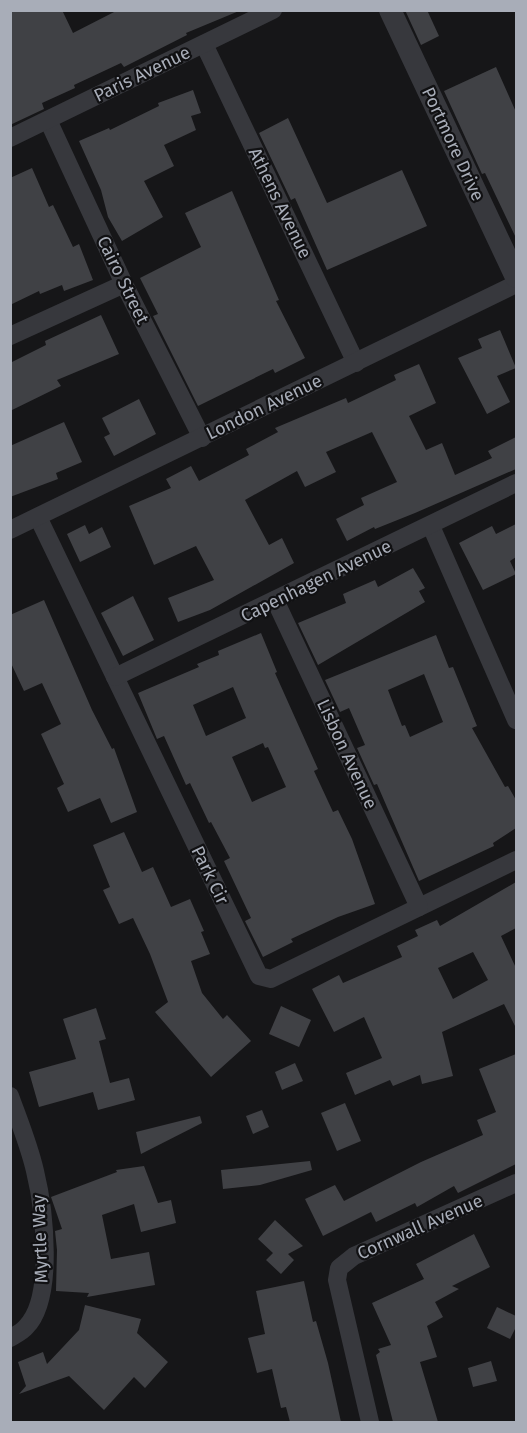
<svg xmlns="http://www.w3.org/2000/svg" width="527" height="1433" viewBox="0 0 527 1433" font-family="'Fira Sans',sans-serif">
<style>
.building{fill:#404145;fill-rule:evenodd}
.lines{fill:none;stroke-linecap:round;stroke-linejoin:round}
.minor{stroke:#37383d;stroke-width:18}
.tertiary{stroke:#37383d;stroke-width:22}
.labels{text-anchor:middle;stroke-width:4.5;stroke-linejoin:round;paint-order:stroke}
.street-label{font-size:18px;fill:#a8adb8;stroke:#111113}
</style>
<rect width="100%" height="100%" fill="#161618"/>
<g class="building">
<polygon points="10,10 62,10 73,33 118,10 239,11 186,33 187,35 124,67 121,63 74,85 75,88 42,103 44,109 10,125"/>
<polygon points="405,10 427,10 439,36 421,45"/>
<polygon points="496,67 516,112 516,238 485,173 482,174 444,91"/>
<polygon points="193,90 201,113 191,116 196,130 164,145 174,166 144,181 163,217 122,241 108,217 101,190 79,141 109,128 110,130 159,106 158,103"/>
<polygon points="288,118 327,203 402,170 427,226 327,270 295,198 291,200 259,133"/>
<polygon points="32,168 49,207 53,205 73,247 79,244 93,280 64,291 62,285 40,294 39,291 10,305 10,178"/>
<polygon points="232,191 279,300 276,301 305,358 275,373 273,369 198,406 153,316 158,314 140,278 201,247 185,213"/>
<polygon points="101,315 119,354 57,380 61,386 10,411 10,363 46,345 45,341"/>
<polygon points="500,330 516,368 497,376 510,402 487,414 458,358 482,348 478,339"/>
<polygon points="419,364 436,403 409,416 426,450 442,443 455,475 492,458 488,451 516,437 516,469 415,513 375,529 374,527 347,541 336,519 364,505 361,498 397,482 372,432 326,452 336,472 305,487 297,471 245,500 269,545 282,538 294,563 210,610 178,622 168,598 214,580 196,546 154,565 129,506 171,488 166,479 191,466 199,481 249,455 246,449 278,432 275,428 346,398 348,403 396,380 394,375"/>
<polygon points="139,399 156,434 114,456 104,437 110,434 102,418"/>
<polygon points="64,422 82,462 56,473 58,479 10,497 10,446"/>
<polygon points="516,524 516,557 510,561 516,574 483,590 459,543 492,526 496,534"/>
<polygon points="85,525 89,534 102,527 111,547 80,562 67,534"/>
<polygon points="413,568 425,588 419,591 425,602 318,665 298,623 346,603 343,594 375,580 378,587"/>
<polygon points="133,596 154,640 123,656 101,613"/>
<polygon points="44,600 92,710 112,749 114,748 137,812 111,823 100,798 68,812 57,788 64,784 41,734 61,724 42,683 24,691 10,661 10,615"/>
<path d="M261,633l16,39 -2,1 43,96 -4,2 19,41 5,-2 14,29 23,65 -37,13 -47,22 2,3 -30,15 -18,-36 6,-3 -27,-57 6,-3 -19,-36 -2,1 -19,-40 -4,2 -22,-49 -7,3 -19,-46 61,-26 -2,-3 22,-9 -1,-4zM233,687l13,31 -40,18 -13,-31zM263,743l2,5 3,-1 18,40 -34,15 -20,-45z"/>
<path d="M436,635l13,33 4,-1 24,59 -5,2 33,59 3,-1 8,14v28l-23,15 1,3 -75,35 -42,-97 -3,1 -17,-37 8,-3 -16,-37 -9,4 -15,-32zM424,674l19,48 -33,15 -5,-12 -3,1 -14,-36z"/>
<polygon points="124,832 142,872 153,867 171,907 190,899 204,931 201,932 210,954 191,961 202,993 223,1019 227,1015 251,1041 211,1077 155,1012 168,1002 150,954 133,918 119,924 103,890 110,887 93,845"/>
<path d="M516,882v46l-15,8 15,32v60l-12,-24 -62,28 11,44 -31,8 -2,-9 -27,11 -3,-6 -35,15 -9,-22 36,-15 -18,-41 -30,15 -22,-43 27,-14 4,8 59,-26 -5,-11 21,-10 -3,-6 22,-10 3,6zM473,952l15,28 -35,19 -15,-31z"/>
<polygon points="281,1006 311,1020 299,1047 269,1034"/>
<polygon points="96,1008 106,1039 99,1041 110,1083 129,1078 135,1100 98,1110 93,1092 39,1107 29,1072 76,1059 63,1019"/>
<polygon points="516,1054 516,1164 458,1193 454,1186 417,1207 415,1203 376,1222 371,1212 323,1236 305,1199 335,1185 344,1201 421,1162 483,1135 477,1120 496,1112 479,1069"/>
<polygon points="295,1063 303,1081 282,1090 275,1072"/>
<polygon points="345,1103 361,1141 337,1151 321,1113"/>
<polygon points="262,1110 269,1127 253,1134 246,1116"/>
<polygon points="200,1116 202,1123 141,1154 136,1132"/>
<polygon points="310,1161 312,1170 260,1185 223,1189 221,1170"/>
<polygon points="144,1166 158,1203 171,1200 176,1223 141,1232 134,1204 102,1215 111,1259 149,1252 155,1285 87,1297 89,1293 56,1291 57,1250 55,1231 62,1229 51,1197 117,1172 116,1170"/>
<polygon points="275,1220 303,1246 288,1254 294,1260 281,1274 266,1260 273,1253 258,1239"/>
<polygon points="474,1234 490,1267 452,1286 459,1289 435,1302 443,1317 427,1326 437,1357 420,1362 438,1422 393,1422 376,1355 380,1352 378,1349 391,1345 372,1303 424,1279 416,1264"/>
<polygon points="304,1281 313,1322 316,1321 328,1363 341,1422 290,1422 286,1407 281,1408 272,1369 257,1373 248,1338 265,1334 256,1291"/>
<polygon points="85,1305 141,1319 137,1333 168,1362 145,1388 134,1377 104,1410 69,1376 19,1394 26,1386 18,1362 43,1352 47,1364 79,1330"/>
<polygon points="497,1307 516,1316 516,1327 510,1339 487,1328"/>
<polygon points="491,1361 497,1381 473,1387 468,1368"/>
</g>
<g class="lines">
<g class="minor">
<polyline points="204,44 356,363"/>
<polyline points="48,120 124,284 202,438"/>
<polyline points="10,138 273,10"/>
<polyline points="10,336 124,284"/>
<polyline points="38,517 259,976 271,979 516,860"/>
<polyline points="431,526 516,720"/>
<polyline points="10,530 516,284"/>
<polyline points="275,600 419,907"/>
<polyline points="115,677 516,483"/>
<path d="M10,1096c9,25 19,49 25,75 9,37 20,127 -9,156 -4,5 -11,8 -16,11"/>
<polyline points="370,1422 337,1280 339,1268 354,1256 516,1183"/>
</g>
<polyline class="tertiary" points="390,10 516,277"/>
</g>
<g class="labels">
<g class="street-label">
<text transform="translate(142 74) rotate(-26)" y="6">Paris Avenue</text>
<text transform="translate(453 144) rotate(65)" y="6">Portmore Drive</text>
<text transform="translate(280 203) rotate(64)" y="6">Athens Avenue</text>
<text transform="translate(123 280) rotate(64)" y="6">Cairo Street</text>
<text transform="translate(264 407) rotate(-26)" y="6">London Avenue</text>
<text transform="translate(316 581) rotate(-26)" y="6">Capenhagen Avenue</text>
<text transform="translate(347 754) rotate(65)" y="6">Lisbon Avenue</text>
<text transform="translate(210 875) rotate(64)" y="6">Park Cir</text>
<text transform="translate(420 1227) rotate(-24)" y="6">Cornwall Avenue</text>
<text transform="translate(40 1239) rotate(-92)" y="6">Myrtle Way</text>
</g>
</g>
<rect width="527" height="1433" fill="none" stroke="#a8adb8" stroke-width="24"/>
</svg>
